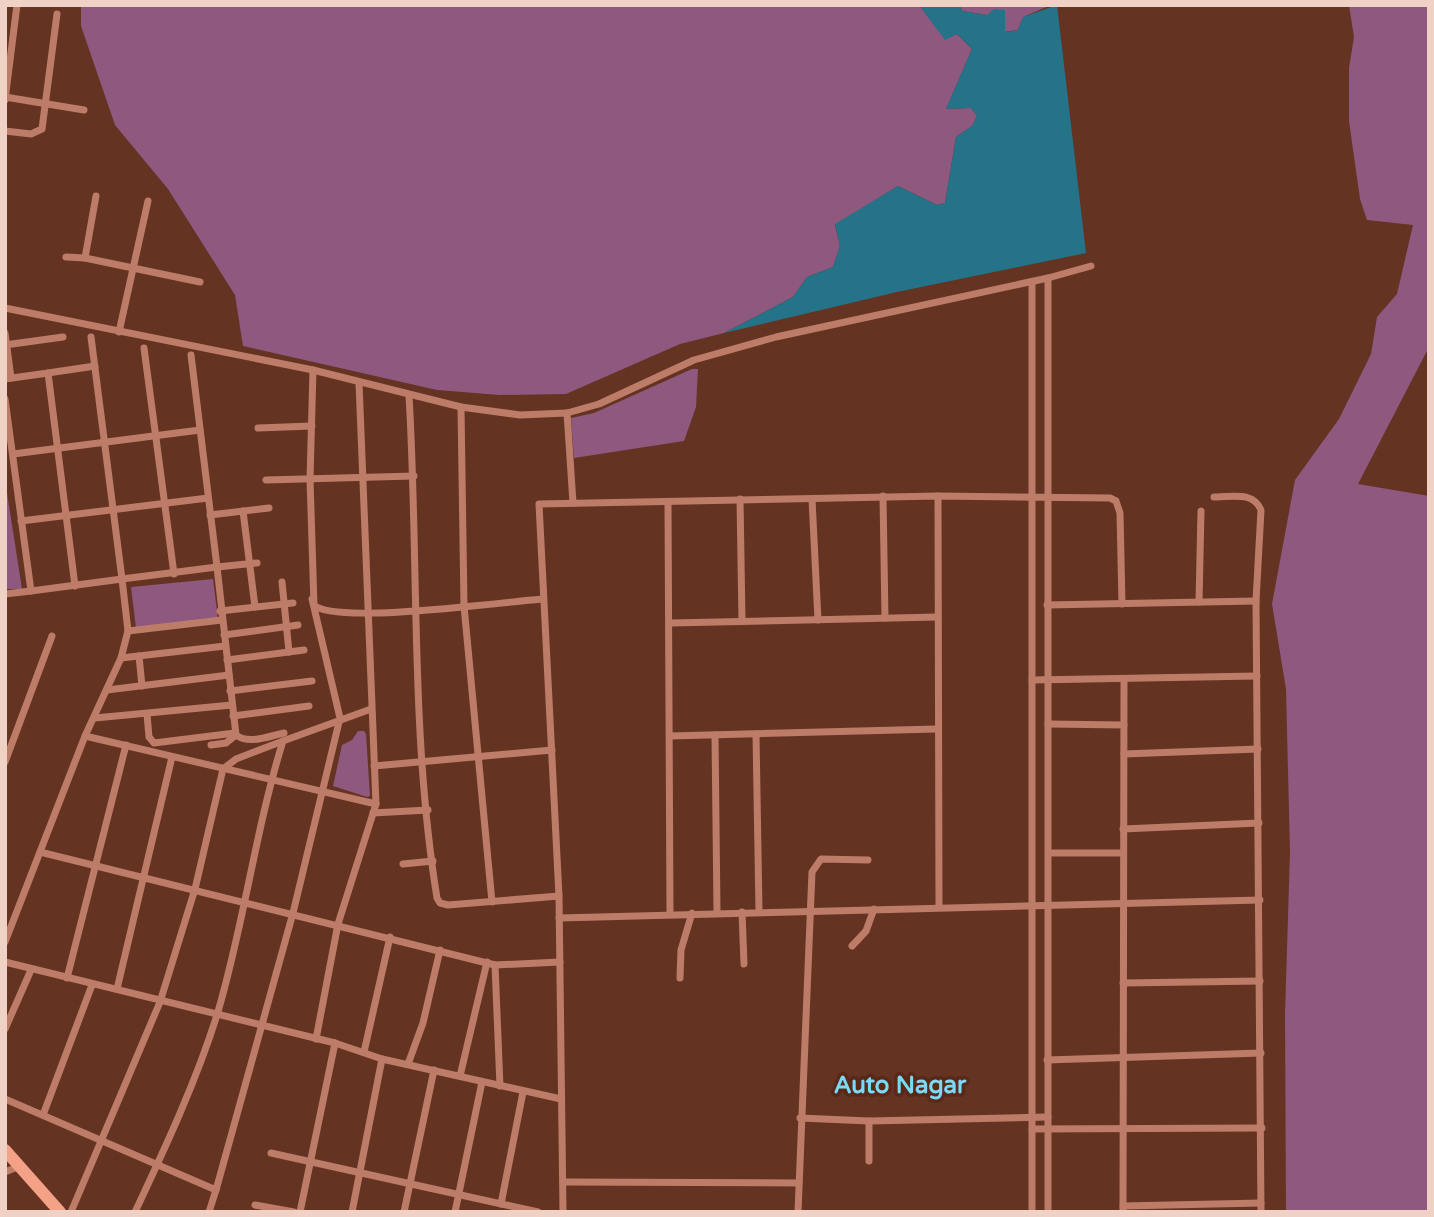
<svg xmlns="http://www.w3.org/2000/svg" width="1434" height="1217" viewBox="0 0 1434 1217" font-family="'Varela Round',sans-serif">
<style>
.green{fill:#8f587f}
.water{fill:#257388}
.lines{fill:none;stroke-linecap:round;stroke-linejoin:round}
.street{stroke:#bd7c67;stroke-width:7}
.secondary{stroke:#f4a287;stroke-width:12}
.labels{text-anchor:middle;stroke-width:7;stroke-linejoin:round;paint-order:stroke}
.neighbourhood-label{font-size:24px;font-weight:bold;fill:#78daf6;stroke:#592818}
</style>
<rect width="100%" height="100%" fill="#653322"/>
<g class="green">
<polygon points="81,5 919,5 945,39 957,34 972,49 946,109 971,108 977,116 972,126 956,137 945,203 937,205 898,186 835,225 840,246 833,267 807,277 793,297 724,333 680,344 566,394 500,395 437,390 243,346 235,295 168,189 115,125 81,26"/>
<polygon points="960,5 1051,5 1023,17 1018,30 1004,32 987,15 962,11"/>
<polygon points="1349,5 1429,5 1429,347 1358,484 1429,496 1429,1212 1286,1212 1285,1014 1290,852 1286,689 1272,604 1295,480 1339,419 1371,354 1377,317 1397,294 1413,225 1367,220 1360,199 1349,121 1349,68 1354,37"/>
<polygon points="692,369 698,369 696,407 684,441 574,458 571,418 594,413"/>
<polygon points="5,480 22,589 5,589"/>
<polygon points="213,579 218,619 136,628 131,587"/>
<polygon points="358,731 364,731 366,734 370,796 367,797 333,786 342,745 352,740"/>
</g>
<polygon class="water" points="919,5 960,5 962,11 987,15 994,9 1005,10 1005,32 1018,30 1023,17 1057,5 1086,253 897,292 724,333 793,297 807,277 833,267 840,246 835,224 898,186 937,205 945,203 956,137 972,126 977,116 971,108 946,109 972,49 957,34 945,40"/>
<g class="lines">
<g class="street">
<polyline points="5,97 84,110"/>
<polyline points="5,100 17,5"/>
<polyline points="5,131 31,134 42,129 57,14"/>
<polyline points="66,257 85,258 200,282"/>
<polyline points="85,258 96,196"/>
<polyline points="1032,282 1032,1212"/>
<polyline points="5,308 313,370 461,407 520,415 567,413 599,404 694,360 776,337 1048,278 1091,266"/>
<polyline points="119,332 148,201"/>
<polyline points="5,333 11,378"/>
<polyline points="5,345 63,337"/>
<polyline points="144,348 174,574"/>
<polyline points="191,355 217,567 257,563"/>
<path d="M313,370l-3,109 4,126c19,20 192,-3 228,-6"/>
<polyline points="48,373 95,366"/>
<polyline points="5,379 48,373 75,586"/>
<path d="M409,396c10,167 1,336 28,502l3,5 8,2 111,-9"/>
<polyline points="5,399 31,591 5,594"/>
<polyline points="461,407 464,606 492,902"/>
<polyline points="567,413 573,503"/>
<polyline points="258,428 312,426"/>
<polyline points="13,454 200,430"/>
<polyline points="266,480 414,476"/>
<polyline points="883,496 885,618"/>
<polyline points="938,496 939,906"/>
<path d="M1214,497c18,0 39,-6 47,13l-5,91 5,611"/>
<polyline points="740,499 742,620"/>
<polyline points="812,499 818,620"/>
<polyline points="668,502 670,913"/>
<polyline points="243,511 255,607"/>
<polyline points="210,515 269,508"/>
<polyline points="21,521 208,498"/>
<polyline points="282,582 289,652"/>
<polyline points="31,591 122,579 91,337"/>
<polyline points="1199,602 1201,511"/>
<polyline points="1047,605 1256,601"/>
<polyline points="220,611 293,603"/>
<polyline points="671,623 937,617"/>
<polyline points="128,631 222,620"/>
<polyline points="224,635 298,625"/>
<polyline points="139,656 142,686"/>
<polyline points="121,658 225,646"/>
<polyline points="227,660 304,650"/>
<polyline points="1032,680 1257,676"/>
<polyline points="107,690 229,675"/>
<polyline points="230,691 312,681"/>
<polyline points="147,714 149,737 154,743 235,733"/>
<polyline points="233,716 309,706"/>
<polyline points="95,718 232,705"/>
<polyline points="1048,724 1124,725"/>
<polyline points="756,734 759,911"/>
<path d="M236,735c13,10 33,1 48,-2"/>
<polyline points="715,735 717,912"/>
<polyline points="85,736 376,804"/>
<polyline points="670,736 936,729"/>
<polyline points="1124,754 1258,749"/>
<polyline points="5,762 52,636"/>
<polyline points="374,766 552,750"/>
<polyline points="373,813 428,810"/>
<polyline points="1123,829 1259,823"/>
<polyline points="40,852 495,965 560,962"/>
<polyline points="1049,853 1123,853"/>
<polyline points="403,864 433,861"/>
<polyline points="742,912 744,964"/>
<polyline points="559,918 1260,900"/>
<polyline points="5,942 85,736 121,658 128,631 122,579 217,567 236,735 226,743 211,745"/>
<polyline points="852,946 866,931 874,909"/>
<polyline points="5,962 335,1043 382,1059 561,1099"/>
<polyline points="495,965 500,1086"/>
<polyline points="67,978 126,745"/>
<polyline points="680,978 681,950 692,913"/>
<polyline points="1123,983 1260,981"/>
<polyline points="117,989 172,757"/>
<polyline points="5,1029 31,970"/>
<polyline points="316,1039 338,924 376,804 359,383"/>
<polyline points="364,1052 390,937"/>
<polyline points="1047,1060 1261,1053"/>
<polyline points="408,1064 423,1023 440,950"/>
<polyline points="460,1076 487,962"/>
<polyline points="5,1099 216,1190 293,913 340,718 312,599"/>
<polyline points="43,1115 92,985"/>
<polyline points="800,1118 869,1121 1048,1117"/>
<polyline points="1032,1129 1262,1128"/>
<polyline points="271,1153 538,1212"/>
<polyline points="869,1161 869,1121"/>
<polyline points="5,1172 20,1166"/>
<polyline points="563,1182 799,1183"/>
<polyline points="501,1204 523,1092"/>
<polyline points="255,1205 294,1212"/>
<polyline points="1123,1206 1261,1203"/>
<polyline points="71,1212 160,1002 195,889 223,769 236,759 283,741"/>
<path d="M135,1212c30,-64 61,-130 82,-197 27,-90 38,-184 66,-274l88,-32"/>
<polyline points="209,1212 216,1190"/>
<polyline points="300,1212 335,1043"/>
<polyline points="352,1212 382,1059"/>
<polyline points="404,1212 434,1070"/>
<polyline points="455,1212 482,1082"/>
<polyline points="563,1212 559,896 539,504 938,496 1110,498 1116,501 1120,513 1122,604"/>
<polyline points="798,1212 812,872 821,859 868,860"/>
<polyline points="1048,1212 1048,278"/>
<polyline points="1123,1212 1124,679"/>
</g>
<polyline class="secondary" points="5,1150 60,1212"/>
</g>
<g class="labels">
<g class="neighbourhood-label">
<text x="900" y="1093">Auto Nagar</text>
</g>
</g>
<rect width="1434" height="1217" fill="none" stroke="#f0d1c6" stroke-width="14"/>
</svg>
